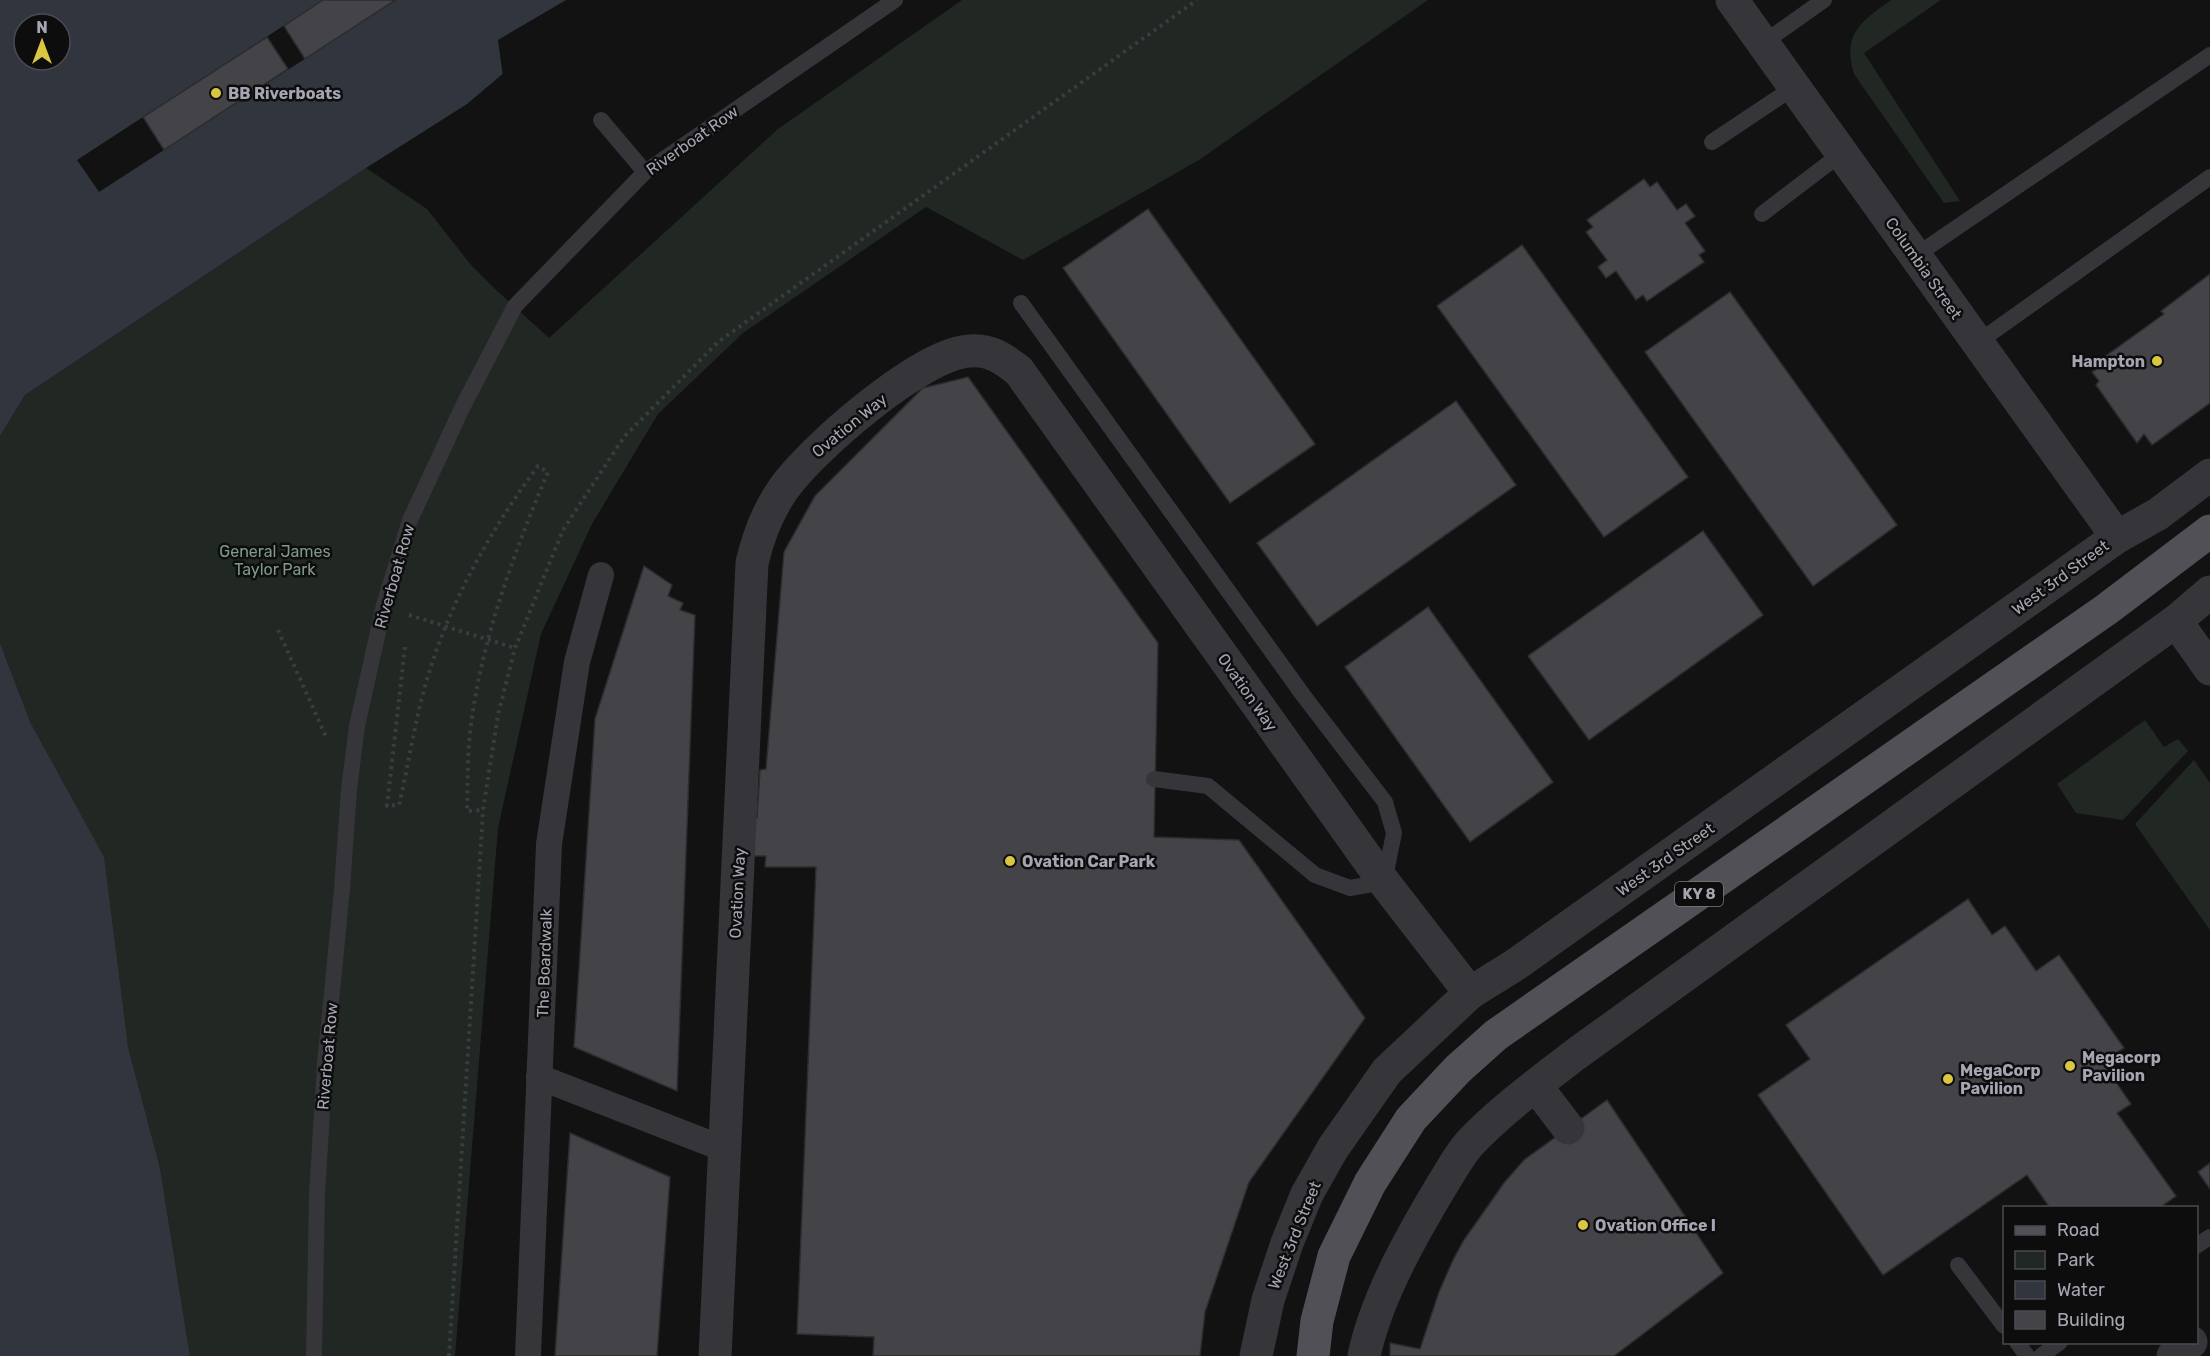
<svg xmlns="http://www.w3.org/2000/svg" width="2210" height="1356" viewBox="0 0 2210 1356" font-family="Rubik,sans-serif">
<style>
.green{fill:#212723}
.water{fill:#31363e;fill-rule:evenodd}
.pier{fill:#121213}
.building{fill:#444448;stroke:#2d2c2f;stroke-width:1.5}
.lines{fill:none;stroke-linecap:round;stroke-linejoin:round}
.path{stroke:#3b3c40;stroke-width:4;stroke-dasharray:3 4.5;stroke-linecap:butt}
.service{stroke:#35353a;stroke-width:16}
.pedestrian{stroke:#35353a;stroke-width:26}
.minor{stroke:#35353a;stroke-width:33}
.tertiary{stroke:#35353a;stroke-width:33}
.primary{stroke:#505056;stroke-width:33}
.poi-dot{fill:#dbc642;stroke:#0d0d0e;stroke-width:2}
.labels{text-anchor:middle;stroke-width:5;stroke-linejoin:round;paint-order:stroke}
.shield{fill:#0d0d0e;stroke:#777881;stroke-width:1.5}
.shield-label{font-size:15px;font-weight:bold;fill:#a5a6b2}
.poi-label{font-size:16px;font-weight:bold;fill:#a5a6b2;stroke:#0d0d0e;text-anchor:start}
.street-label{font-size:16px;fill:#a5a6b2;stroke:#0d0d0e}
.park-label{font-size:16px;fill:#7e9b86;stroke:#0d0d0e}
</style>
<rect width="100%" height="100%" fill="#121213"/>
<g class="green">
<polygon points="962,0 1428,0 1199,160 1023,260 926,207 743,333 658,414 592,524 541,634 498,828 455,1356 190,1356 160,1168 128,1047 31,724 0,643 0,436 25,395 366,168 427,209 471,265 494,288 549,338 778,129"/>
<path d="M1891,0h50l-77,53 96,148 -16,2 -90,-129c-12,-41 7,-52 37,-74z"/>
<polygon points="2145,720 2164,747 2178,739 2188,751 2123,820 2076,813 2057,784"/>
<polygon points="2194,760 2210,783 2210,930 2135,824"/>
</g>
<g class="water">
<path d="M0,0h596l-26,17 -103,87 -101,64 -341,227 -25,41zM24,24h36v36h-36z"/>
<polygon points="0,643 31,724 104,857 128,1047 160,1168 190,1356 0,1356"/>
</g>
<g class="pier">
<polygon points="323,0 396,0 99,192 77,160"/>
<polygon points="566,0 599,0 571,20 503,77 498,40"/>
</g>
<g class="building">
<polygon points="323,0 393,0 394,1 305,59 284,26"/>
<polygon points="267,37 288,69 164,150 143,117"/>
<polygon points="1644,179 1650,187 1657,182 1677,210 1686,204 1695,216 1685,223 1705,251 1699,255 1704,262 1647,301 1643,295 1636,300 1616,271 1606,278 1598,267 1607,260 1586,232 1593,227 1587,220"/>
<polygon points="1148,209 1315,444 1230,503 1063,268"/>
<polygon points="1522,245 1688,477 1604,537 1437,306"/>
<polygon points="2210,274 2210,403 2152,445 2144,434 2137,443 2096,385 2099,381 2092,372 2106,363 2103,358 2164,314 2161,311"/>
<polygon points="1730,292 1897,525 1813,586 1645,352"/>
<polygon points="968,377 1158,643 1154,837 1239,840 1365,1018 1249,1182 1205,1312 1200,1356 873,1356 874,1337 797,1334 816,867 765,867 766,856 749,856 750,818 757,818 760,770 766,769 784,552 815,496 923,388"/>
<polygon points="1456,401 1516,485 1317,626 1257,543"/>
<polygon points="1703,531 1763,615 1589,740 1528,656"/>
<polygon points="644,566 672,585 668,596 683,603 680,610 695,615 677,1091 574,1047 595,719"/>
<polygon points="1428,607 1553,782 1470,842 1345,667"/>
<polygon points="1968,899 1992,935 2005,926 2036,971 2059,955 2124,1048 2102,1062 2131,1104 2117,1113 2176,1196 2159,1208 2050,1208 2027,1175 1883,1275 1758,1095 1810,1059 1786,1025"/>
<polygon points="1607,1100 1723,1273 1614,1356 1390,1356 1390,1343 1420,1349 1439,1292 1453,1260 1464,1240 1504,1183 1524,1160"/>
<polygon points="570,1133 670,1177 657,1356 555,1356"/>
<polygon points="2210,1163 2210,1189 2198,1172"/>
</g>
<g class="lines">
<g class="path">
<polyline points="409,615 515,648"/>
<polyline points="278,630 327,739"/>
<path d="M405,647l-18,159 12,-1c10,-42 16,-87 29,-129 23,-76 63,-147 110,-210l10,6c-35,83 -68,172 -78,261 -3,26 -2,52 -3,78l16,-1"/>
<polyline points="449,1356 483,810 498,715 515,648 563,530 624,437 718,342 1197,0"/>
</g>
<g class="service">
<polyline points="1763,43 1824,0"/>
<polyline points="601,120 645,172"/>
<polyline points="1712,142 1793,88"/>
<polyline points="1762,214 1842,153"/>
<polyline points="1915,256 2210,55"/>
<polyline points="1021,303 1303,695 1385,802 1394,833 1384,882 1350,888 1315,875 1208,786 1154,779"/>
<polyline points="1977,343 2210,177"/>
<polyline points="2196,1246 2210,1237"/>
<polyline points="1958,1265 2004,1326"/>
<polyline points="2017,1342 2027,1356"/>
<polyline points="314,1356 317,1194 325,1064 342,889 349,789 357,726 384,605 410,520 463,406 515,306 645,172 895,0"/>
<polyline points="2041,1356 2060,1342"/>
</g>
<g class="pedestrian">
<polyline points="539,1077 724,1149"/>
<polyline points="528,1356 549,844 577,662 601,575"/>
</g>
<g class="minor">
<polyline points="1732,0 2117,537"/>
<polyline points="2176,621 2210,669"/>
<polyline points="1536,1086 1568,1128"/>
<path d="M715,1356l37,-793c6,-26 15,-50 30,-72 27,-40 139,-138 188,-140 20,-2 34,8 49,20l365,511 86,111"/>
<polyline points="1256,1356 1268,1300 1287,1243 1307,1194 1333,1148 1387,1071 1470,993 1515,965 2117,537 2158,514 2210,475"/>
<path d="M1364,1356c12,-58 48,-121 78,-171 9,-14 17,-30 28,-42 31,-33 70,-61 106,-89l600,-433 34,-29"/>
</g>
<polyline class="tertiary" points="2173,1356 2191,1342"/>
<polyline class="primary" points="1313,1356 1317,1321 1334,1256 1370,1183 1411,1119 1458,1069 1496,1035 2107,609 2210,531"/>
</g>
<g class="poi-dot">
<circle cx="216" cy="93" r="6"/>
<circle cx="2157" cy="361" r="6"/>
<circle cx="1010" cy="861" r="6"/>
<circle cx="2070" cy="1066" r="6"/>
<circle cx="1948" cy="1079" r="6"/>
<circle cx="1583" cy="1225" r="6"/>
</g>
<g class="labels">
<rect class="shield" x="1675" y="882" width="48" height="24" rx="4.5"/>
<g class="shield-label">
<text x="1699" y="899">KY 8</text>
</g>
<g class="poi-label">
<text x="228" y="99">BB Riverboats</text>
<text x="2145" y="367" text-anchor="end">Hampton</text>
<text x="1022" y="867">Ovation Car Park</text>
<text x="2082" y="1063">Megacorp<tspan x="2082" dy="18">Pavilion</tspan></text>
<text x="1960" y="1076">MegaCorp<tspan x="1960" dy="18">Pavilion</tspan></text>
<text x="1595" y="1231">Ovation Office I</text>
</g>
<g class="street-label">
<text transform="translate(692 140) rotate(-35)" y="6">Riverboat Row</text>
<text transform="translate(1924 268) rotate(55)" y="6">Columbia Street</text>
<text transform="translate(849 425) rotate(-39)" y="6">Ovation Way</text>
<text transform="translate(394 576) rotate(-74)" y="6">Riverboat Row</text>
<text transform="translate(2060 577) rotate(-36)" y="6">West 3rd Street</text>
<text transform="translate(1248 692) rotate(55)" y="6">Ovation Way</text>
<text transform="translate(1665 859) rotate(-35)" y="6">West 3rd Street</text>
<text transform="translate(737 893) rotate(-87)" y="6">Ovation Way</text>
<text transform="translate(544 963) rotate(-88)" y="6">The Boardwalk</text>
<text transform="translate(327 1056) rotate(-85)" y="6">Riverboat Row</text>
<text transform="translate(1294 1235) rotate(-68)" y="6">West 3rd Street</text>
</g>
<g class="park-label">
<text x="275" y="557">General James<tspan x="275" dy="18">Taylor Park</tspan></text>
</g>
</g>
<rect x="2003" y="1206" width="195" height="138" fill="#0d0d0e" stroke="#4a4a50" stroke-width="1.5"/>
<rect x="2015" y="1226" width="30" height="9" fill="#505056" stroke="#4a4a50" stroke-width="1.5"/>
<text x="2057" y="1236" font-size="18" fill="#a5a6b2">Road</text>
<rect x="2015" y="1251" width="30" height="18" fill="#212723" stroke="#4a4a50" stroke-width="1.5"/>
<text x="2057" y="1266" font-size="18" fill="#a5a6b2">Park</text>
<rect x="2015" y="1281" width="30" height="18" fill="#31363e" stroke="#4a4a50" stroke-width="1.5"/>
<text x="2057" y="1296" font-size="18" fill="#a5a6b2">Water</text>
<rect x="2015" y="1311" width="30" height="18" fill="#444448" stroke="#4a4a50" stroke-width="1.5"/>
<text x="2057" y="1326" font-size="18" fill="#a5a6b2">Building</text>
<g transform="translate(42 42)"><circle r="28" fill="#0d0d0e" stroke="#4a4a50" stroke-width="1.5"/>
<path d="M0-4.5L10 22L0 15L-10 22Z" fill="#dbc642"/>
<text y="-9" font-size="16" font-weight="bold" text-anchor="middle" fill="#a5a6b2">N</text>
</g>
</svg>
